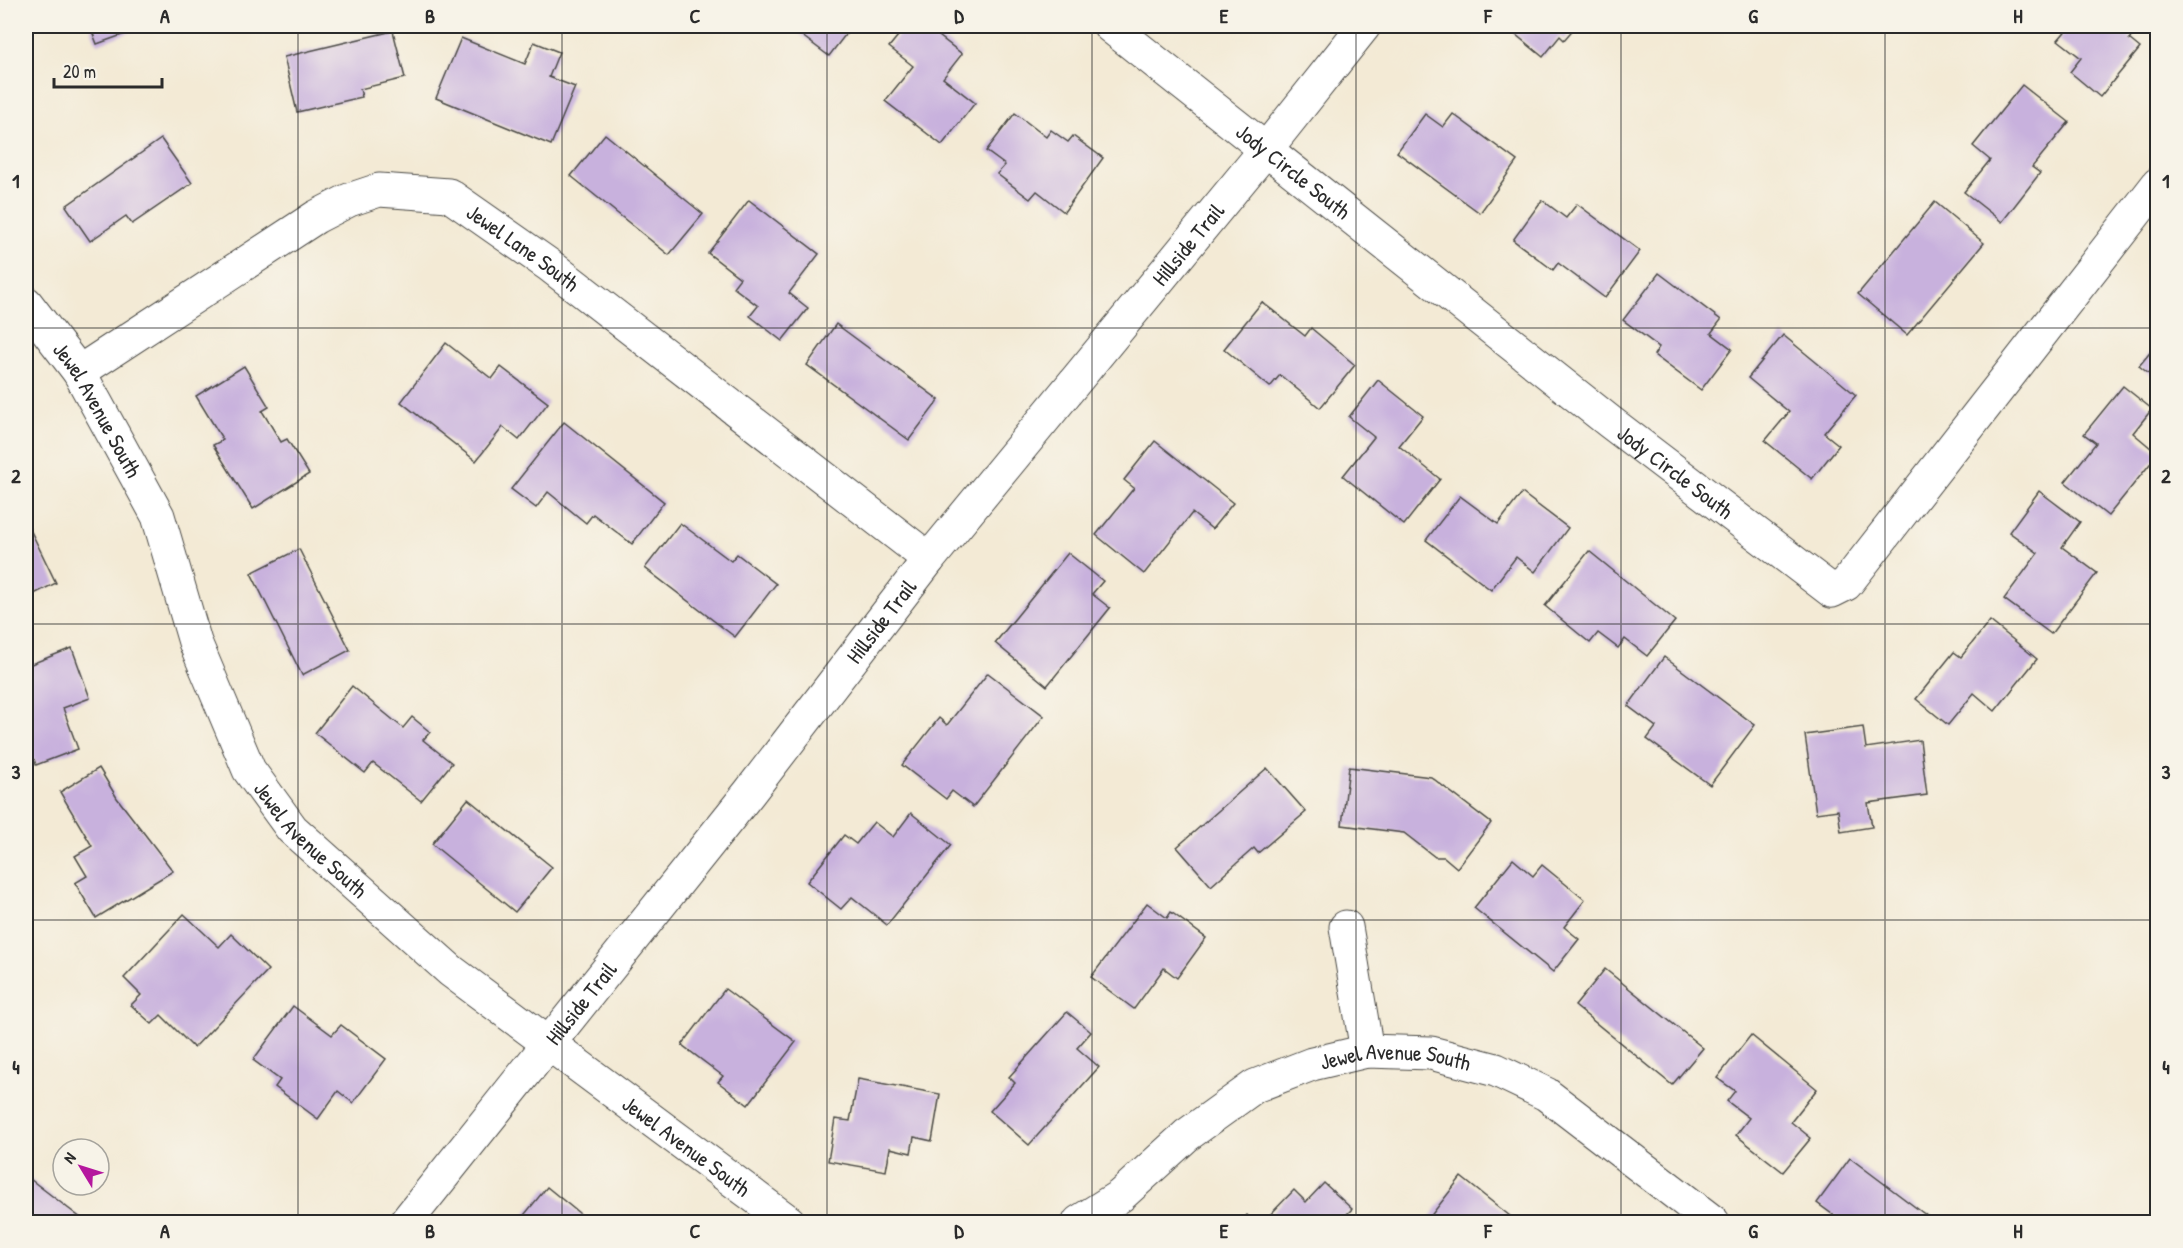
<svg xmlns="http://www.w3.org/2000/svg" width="2183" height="1248" viewBox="0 0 2183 1248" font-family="'Patrick Hand',sans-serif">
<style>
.building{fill:#c8b1dd}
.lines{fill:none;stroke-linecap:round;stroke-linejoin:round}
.minor-casing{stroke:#494844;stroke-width:35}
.minor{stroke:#fff;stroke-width:33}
.grid{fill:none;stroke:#2b2b2b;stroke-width:1.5;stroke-opacity:0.55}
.labels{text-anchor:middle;stroke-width:6;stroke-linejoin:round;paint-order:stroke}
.street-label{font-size:22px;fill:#2b2b2b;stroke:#f7f3e8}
.neatline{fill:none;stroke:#2b2b2b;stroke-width:2}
.grid-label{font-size:20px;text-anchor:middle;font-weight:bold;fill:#2b2b2b}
</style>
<rect width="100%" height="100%" fill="#f7f3e8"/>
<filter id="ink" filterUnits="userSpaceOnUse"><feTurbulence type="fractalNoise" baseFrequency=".0167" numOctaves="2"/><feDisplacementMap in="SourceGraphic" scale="12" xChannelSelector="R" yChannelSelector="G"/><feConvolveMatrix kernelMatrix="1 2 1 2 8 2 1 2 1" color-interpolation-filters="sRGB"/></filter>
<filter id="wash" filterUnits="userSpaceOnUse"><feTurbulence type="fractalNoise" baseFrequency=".008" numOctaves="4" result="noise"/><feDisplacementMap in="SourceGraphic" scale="24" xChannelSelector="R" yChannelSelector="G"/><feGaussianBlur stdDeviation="1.35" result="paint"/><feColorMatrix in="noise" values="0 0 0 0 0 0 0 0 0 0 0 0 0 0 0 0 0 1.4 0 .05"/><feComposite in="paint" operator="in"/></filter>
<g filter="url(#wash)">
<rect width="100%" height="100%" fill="#f3ead5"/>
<g id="blocks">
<g class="building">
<polygon points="90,26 147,26 97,44"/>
<polygon points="789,26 852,26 829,56"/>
<polygon points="906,26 926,26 962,54 943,78 975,103 942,145 885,101 913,66 889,47"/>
<polygon points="1505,26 1576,26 1564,40 1560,36 1543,57"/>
<polygon points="2070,26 2140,26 2129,39 2140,48 2100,97 2070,72 2081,58 2058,40"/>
<polygon points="393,31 405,78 360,89 362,97 297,112 284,57"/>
<polygon points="461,38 525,64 534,42 559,52 549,77 575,87 551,145 436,98"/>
<polygon points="2022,85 2069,122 2032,167 2040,173 2002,222 1964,192 1990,160 1973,146"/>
<polygon points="1015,113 1046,137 1051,130 1068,142 1073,136 1103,158 1064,212 1037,191 1030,199 997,174 1005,165 986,151"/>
<polygon points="1425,114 1443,127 1453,114 1517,161 1480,213 1397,152"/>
<polygon points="605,134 703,214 669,255 571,176"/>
<polygon points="161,139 192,183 132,224 126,216 90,241 66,206"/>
<polygon points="749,200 819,254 789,293 808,308 782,341 750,316 758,306 733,287 740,278 708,253"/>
<polygon points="1542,200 1566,218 1577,204 1640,251 1605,298 1558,263 1553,270 1513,240"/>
<polygon points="1935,202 1984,243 1907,335 1858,294"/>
<polygon points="1659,273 1721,320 1711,333 1732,349 1701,390 1654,355 1659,347 1623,320"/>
<polygon points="1262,302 1305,336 1311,328 1355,365 1320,408 1280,375 1270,387 1224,349"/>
<polygon points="836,324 939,400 909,440 807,365"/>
<polygon points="1783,335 1856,395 1824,433 1839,445 1812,479 1765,441 1789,412 1748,378"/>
<polygon points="446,343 492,379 501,367 548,403 519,440 503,427 476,461 401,402"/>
<polygon points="2158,343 2158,381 2139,366"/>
<polygon points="244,366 269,407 262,411 281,442 287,439 309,474 253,509 213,445 223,440 196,396"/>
<polygon points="1378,380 1423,416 1399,446 1440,479 1404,525 1343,476 1374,437 1349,417"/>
<polygon points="2123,386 2152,409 2133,433 2158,454 2108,516 2065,482 2096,443 2084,434"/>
<polygon points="564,422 664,502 632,544 593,514 586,523 548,492 536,508 511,489"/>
<polygon points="1155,441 1233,503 1212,529 1192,513 1144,574 1096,535 1134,488 1124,480"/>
<polygon points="2039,491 2080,522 2062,547 2097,573 2051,634 2004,599 2038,553 2009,532"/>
<polygon points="1522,493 1568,528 1535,572 1516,557 1491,590 1426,540 1460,496 1498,524"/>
<polygon points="26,521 56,583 26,598"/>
<polygon points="680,523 731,561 737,554 776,584 735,637 645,568"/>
<polygon points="299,549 350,650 302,675 251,573"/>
<polygon points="1589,551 1675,621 1647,656 1625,639 1618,648 1598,633 1590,643 1545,606"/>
<polygon points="1068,553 1103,581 1092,594 1110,608 1047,686 995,643"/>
<polygon points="1990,621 2037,659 1995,711 1974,693 1948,725 1916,699 1954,652 1961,657"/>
<polygon points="72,648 90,698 63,708 78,749 36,765 34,759 26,763 26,666"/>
<polygon points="1664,657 1755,725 1710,785 1647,739 1656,727 1628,706"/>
<polygon points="988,673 1044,716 973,807 952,791 946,799 902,765 939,718 947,725"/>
<polygon points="352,686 403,728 412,717 430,732 423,740 452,763 421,801 373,763 365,773 315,733"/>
<polygon points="1863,727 1866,748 1920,740 1927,795 1868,803 1872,827 1841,832 1838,810 1816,813 1805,735"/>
<polygon points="1349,767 1431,777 1491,823 1457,868 1444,857 1435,857 1404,833 1342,825"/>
<polygon points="99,768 117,798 173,871 96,918 75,883 87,876 75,856 92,846 60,792"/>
<polygon points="1267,768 1306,812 1258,853 1254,848 1211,886 1177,847"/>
<polygon points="468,799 552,867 515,912 432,844"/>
<polygon points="911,813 951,845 887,925 852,897 841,909 807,882 844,835 856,844 874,822 893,837"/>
<polygon points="1513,859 1533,876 1542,865 1585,900 1564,927 1579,939 1553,972 1474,908"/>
<polygon points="1147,903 1167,918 1171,912 1206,938 1177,978 1164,968 1134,1009 1091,977"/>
<polygon points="184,914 219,947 231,934 268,970 194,1048 161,1015 152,1024 131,1005 141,995 124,978"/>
<polygon points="1605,969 1703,1048 1672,1085 1575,1006"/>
<polygon points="725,989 796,1042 748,1105 718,1082 723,1076 682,1045"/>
<polygon points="293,1006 332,1035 341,1025 386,1059 353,1103 338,1091 318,1119 275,1087 280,1080 253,1060"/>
<polygon points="1067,1012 1091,1032 1077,1048 1099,1067 1029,1145 990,1111 1015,1083 1009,1077"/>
<polygon points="1751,1035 1817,1089 1791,1122 1811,1138 1783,1172 1736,1135 1749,1118 1727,1101 1735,1091 1717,1078"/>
<polygon points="858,1079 940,1094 932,1141 914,1137 911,1153 890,1148 886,1171 828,1161 835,1119 850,1121"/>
<polygon points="1850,1158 1935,1222 1843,1222 1817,1203"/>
<polygon points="26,1176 86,1222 26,1222"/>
<polygon points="1461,1177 1515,1220 1513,1222 1426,1222"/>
<polygon points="1324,1183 1352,1209 1339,1222 1263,1222 1294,1190 1306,1202"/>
<polygon points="547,1187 590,1222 523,1222 520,1220"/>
<polygon points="1247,1215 1254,1222 1240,1222"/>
</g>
</g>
</g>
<g filter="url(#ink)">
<use href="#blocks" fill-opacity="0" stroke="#494844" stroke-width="1.5"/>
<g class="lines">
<defs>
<g id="minor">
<path id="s1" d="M1110,26l500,396 222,169 14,-7 312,-400"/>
<path id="s2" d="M26,303l53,69 79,144 37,126 54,128 43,59 159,142 338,251"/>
<path id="s3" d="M79,372l237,-155 33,-17 30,-10 70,5 100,70 380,294"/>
<polyline points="1346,927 1367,1051"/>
<path id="s4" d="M406,1222l343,-429 180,-234 338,-411 97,-122"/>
<path id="s5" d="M1079,1222l41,-26 67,-61 68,-49 57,-22 55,-13 64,2 65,17 50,24 167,128"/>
</g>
</defs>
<use href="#minor" class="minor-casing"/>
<use href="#minor" class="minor"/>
</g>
</g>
<path class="grid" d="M298,26v1196M562,26v1196M827,26v1196M1092,26v1196M1356,26v1196M1621,26v1196M1885,26v1196M26,328h2132M26,624h2132M26,920h2132"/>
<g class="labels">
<g class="street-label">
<text dy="8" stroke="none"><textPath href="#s1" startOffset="234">Jody Circle South</textPath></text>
<text dy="8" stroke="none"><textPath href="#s4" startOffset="1252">Hillside Trail</textPath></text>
<text dy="8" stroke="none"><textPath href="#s3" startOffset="513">Jewel Lane South</textPath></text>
<text dy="8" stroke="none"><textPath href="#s2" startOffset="129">Jewel Avenue South</textPath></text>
<text dy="8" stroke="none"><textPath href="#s1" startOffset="720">Jody Circle South</textPath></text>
<text dy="8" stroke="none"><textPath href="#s4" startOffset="766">Hillside Trail</textPath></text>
<text dy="8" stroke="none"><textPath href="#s2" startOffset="615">Jewel Avenue South</textPath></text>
<text dy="8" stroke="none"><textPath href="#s4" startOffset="280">Hillside Trail</textPath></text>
<text dy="8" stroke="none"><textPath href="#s5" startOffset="369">Jewel Avenue South</textPath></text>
<text dy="8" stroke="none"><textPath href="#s2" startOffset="1101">Jewel Avenue South</textPath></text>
</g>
</g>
<rect width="2183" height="1248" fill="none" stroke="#f7f3e8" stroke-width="66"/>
<g transform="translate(81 1167) rotate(308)"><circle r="28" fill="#f7f3e8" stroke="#a5a39c" stroke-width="1.5"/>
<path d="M0-4.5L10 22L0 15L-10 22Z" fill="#b5179e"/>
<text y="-9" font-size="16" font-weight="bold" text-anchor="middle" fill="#2b2b2b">N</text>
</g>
<path d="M54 78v9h108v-9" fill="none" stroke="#2b2b2b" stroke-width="3"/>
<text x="63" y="78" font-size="18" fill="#2b2b2b" stroke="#f7f3e8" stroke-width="4.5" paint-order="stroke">20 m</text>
<rect x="33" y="33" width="2117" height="1182" class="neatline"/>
<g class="grid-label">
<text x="165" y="23">A</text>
<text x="430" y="23">B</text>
<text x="695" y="23">C</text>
<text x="959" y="23">D</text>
<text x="1224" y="23">E</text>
<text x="1488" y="23">F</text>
<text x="1753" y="23">G</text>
<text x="2018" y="23">H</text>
<text x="16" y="188">1</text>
<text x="2166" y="188">1</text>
<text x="16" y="483">2</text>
<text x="2166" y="483">2</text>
<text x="16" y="779">3</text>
<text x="2166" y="779">3</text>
<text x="16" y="1074">4</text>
<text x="2166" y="1074">4</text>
<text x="165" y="1238">A</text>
<text x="430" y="1238">B</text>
<text x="695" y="1238">C</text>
<text x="959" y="1238">D</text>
<text x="1224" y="1238">E</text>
<text x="1488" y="1238">F</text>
<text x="1753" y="1238">G</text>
<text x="2018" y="1238">H</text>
</g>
</svg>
